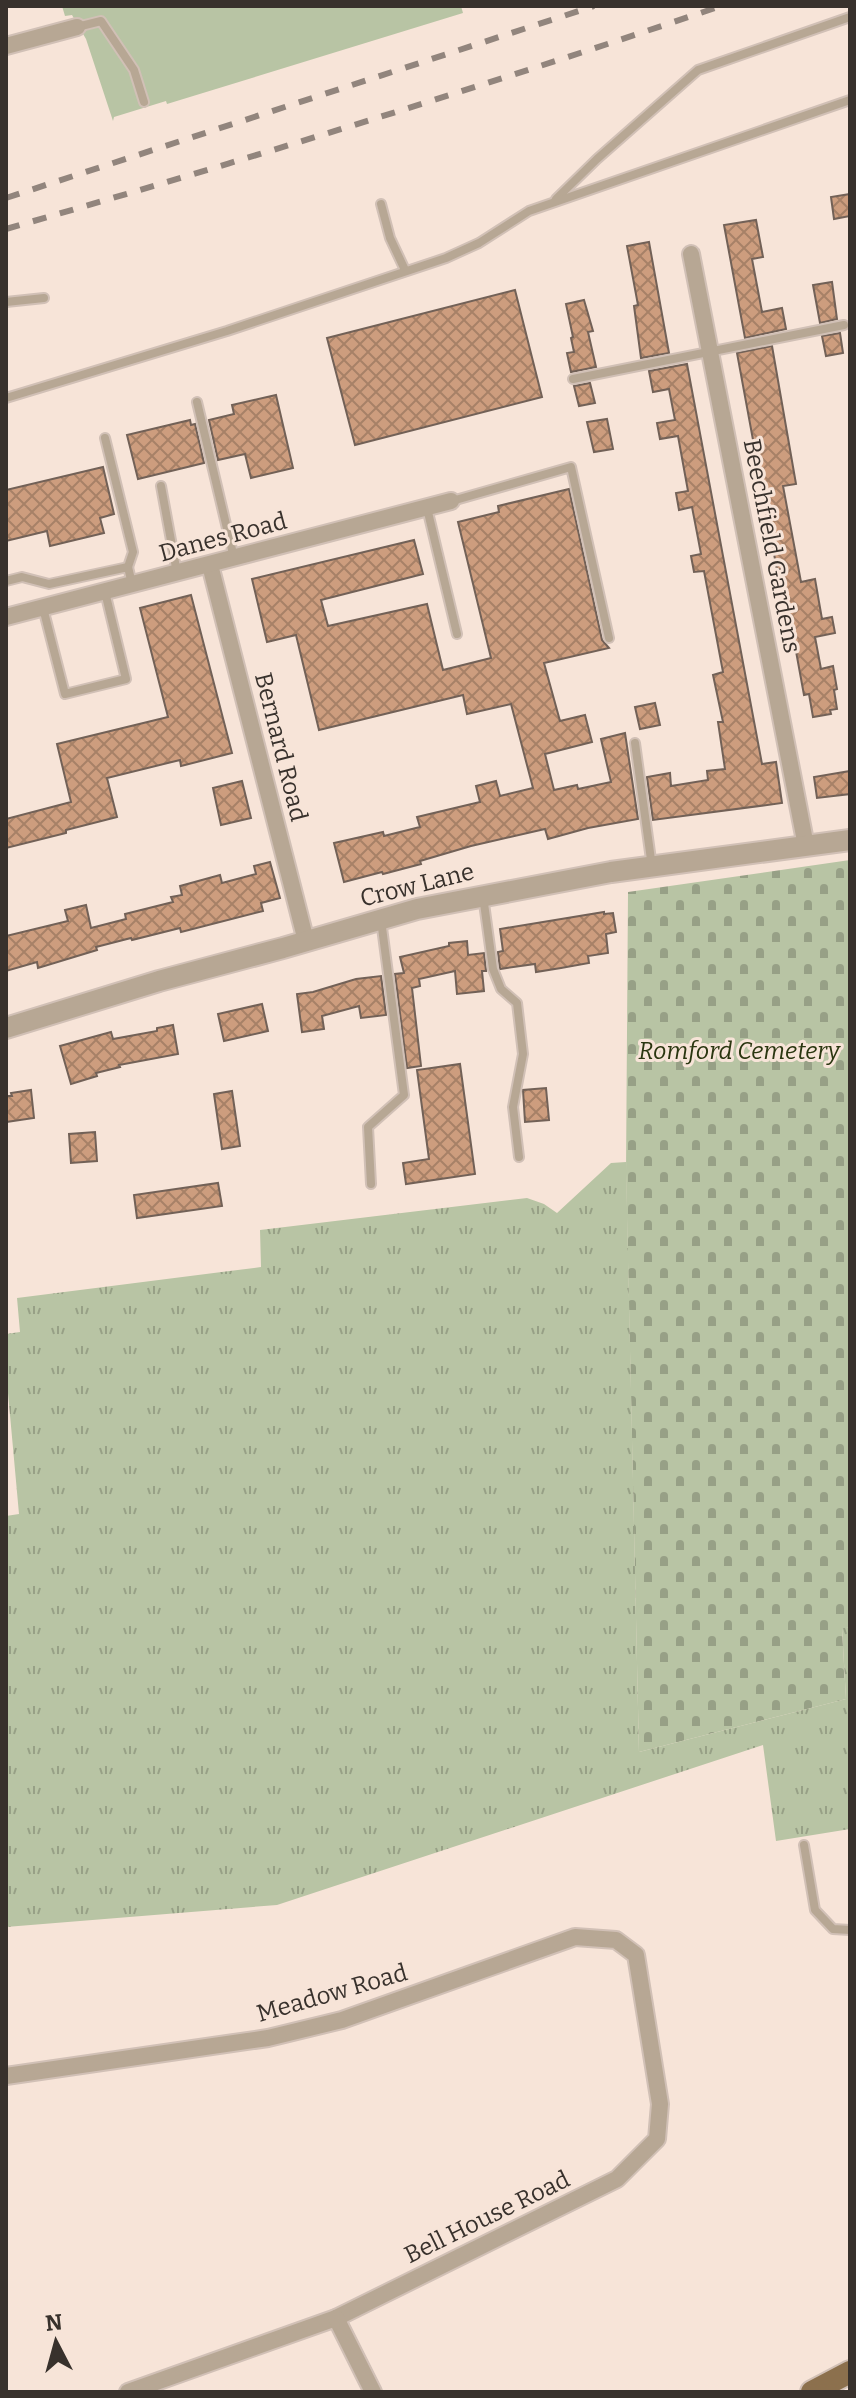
<svg xmlns="http://www.w3.org/2000/svg" width="856" height="2398" viewBox="0 0 856 2398" font-family="Bitter,serif">
<style>
.green{fill:#b8c4a4}
.cemetery{fill:url(#cemetery-stones)}
.park{fill:url(#park-tufts)}
.building{fill:url(#building-cross-hatch);stroke:#726157;stroke-width:2}
.lines{fill:none;stroke-linecap:round;stroke-linejoin:round}
.service-casing{stroke:#d1c0b6;stroke-width:12}
.minor-casing{stroke:#d1c0b6;stroke-width:20}
.tertiary-casing{stroke:#d1c0b6;stroke-width:24}
.primary-casing{stroke:#d1c0b6;stroke-width:26}
.service{stroke:#b7a794;stroke-width:8}
.minor{stroke:#b7a794;stroke-width:16}
.tertiary{stroke:#b7a794;stroke-width:20}
.primary{stroke:#8c704d;stroke-width:22}
.rail{stroke:#92857d;stroke-width:6;stroke-dasharray:14 14;stroke-linecap:butt}
.labels{text-anchor:middle;stroke-width:6;stroke-linejoin:round;paint-order:stroke}
.street-label{font-size:24px;fill:#38312c;stroke:#f7e4d8}
.park-label{font-size:24px;font-style:italic;fill:#2a3610;stroke:#f7e4d8}
</style>
<defs>
<pattern id="cemetery-stones" width="16" height="16" patternUnits="userSpaceOnUse" patternTransform="scale(2)"><rect width="16" height="16" fill="#b8c4a4"/><path d="M2 7V4a2 2 0 0 1 4 0v3zM10 15v-3a2 2 0 0 1 4 0v3z" fill="#97a086"/></pattern>
<pattern id="park-tufts" width="24" height="20" patternUnits="userSpaceOnUse" patternTransform="scale(2)"><rect width="24" height="20" fill="#b8c4a4"/><path d="M3 7l-1-3M5 7V3M7 7l1-3M15 17l-1-3M17 17v-4M19 17l1-3" fill="none" stroke="#97a086"/></pattern>
<pattern id="building-cross-hatch" width="8" height="8" patternUnits="userSpaceOnUse" patternTransform="scale(2)"><rect width="8" height="8" fill="#cd9d7e"/><path d="M0 0l8 8M0 8l8-8" fill="none" stroke="#a78167"/></pattern>
</defs>
<rect width="100%" height="100%" fill="#f7e4d8"/>
<polygon class="green" points="62,6 461,6 463,13 167,104 166,101 114,117 113,121 86,39 72,15 65,16"/>
<polygon class="cemetery" points="850,860 850,1627 842,1629 846,1699 639,1752 626,1173 628,892"/>
<polygon class="park" points="626,1162 639,1752 846,1699 842,1628 850,1627 850,1829 776,1841 763,1745 277,1905 6,1927 6,1516 19,1514 6,1371 6,1334 20,1332 17,1298 261,1267 260,1230 527,1198 544,1204 557,1213 611,1163"/>
<g class="building">
<polygon points="850,194 850,216 834,219 831,197"/>
<polygon points="756,220 763,257 752,259 762,312 782,308 786,329 745,338 724,225"/>
<polygon points="649,242 669,353 641,358 634,306 638,305 627,246"/>
<polygon points="832,282 837,319 820,323 813,285"/>
<polygon points="515,290 542,397 355,445 327,338"/>
<polygon points="584,300 593,331 588,332 596,367 571,372 567,353 574,352 571,338 573,337 566,304"/>
<polygon points="840,333 843,353 826,356 822,336"/>
<polygon points="772,346 796,484 783,486 801,582 815,579 822,619 832,617 835,633 815,637 821,669 833,666 837,689 834,690 837,709 830,710 831,714 813,717 809,694 804,695 781,569 777,570 737,353"/>
<polygon points="687,364 762,764 776,762 782,803 653,820 647,777 670,773 671,786 708,780 707,771 725,769 718,722 723,722 713,675 723,672 704,571 694,572 691,556 701,554 698,538 692,507 679,510 676,493 688,491 678,436 660,439 657,423 675,420 669,389 653,392 649,371"/>
<polygon points="590,383 595,403 579,406 574,386"/>
<polygon points="276,395 293,468 251,478 245,454 218,460 209,420 234,414 232,405"/>
<polygon points="607,419 613,449 594,452 587,422"/>
<polygon points="190,420 191,425 195,424 204,463 138,479 127,435"/>
<polygon points="103,467 114,514 100,518 104,533 50,546 47,531 6,541 6,490"/>
<polygon points="569,489 602,640 609,648 544,663 560,721 585,715 592,742 545,754 554,790 577,785 578,789 611,782 601,739 625,733 638,819 588,828 548,839 545,829 471,846 420,861 421,864 383,874 382,872 344,882 334,843 383,832 384,836 420,827 417,817 480,802 476,786 496,781 500,796 533,788 511,704 467,714 463,695 319,730 296,635 267,642 252,579 414,540 423,574 321,600 328,626 427,604 443,670 491,658 458,522 499,512 498,506"/>
<polygon points="191,595 232,753 181,766 180,760 107,778 117,817 66,830 66,833 6,848 6,819 71,802 57,744 168,717 140,608"/>
<polygon points="655,703 660,725 640,729 635,707"/>
<polygon points="850,771 850,794 817,798 814,777"/>
<polygon points="242,781 251,818 221,825 213,788"/>
<polygon points="270,862 280,898 261,903 263,911 181,932 180,928 132,940 131,938 96,947 97,950 38,968 37,962 6,971 6,936 68,921 65,910 86,905 91,928 126,919 125,914 173,902 171,897 182,895 180,886 220,875 222,883 256,874 254,866"/>
<polygon points="604,912 604,914 613,913 616,932 606,934 608,953 588,956 589,963 561,968 536,972 535,964 500,969 498,952 503,951 500,929"/>
<polygon points="467,941 468,955 484,953 486,971 482,971 484,991 457,994 455,971 419,979 420,986 412,988 421,1066 407,1068 395,974 404,973 400,957 449,946 449,943"/>
<polygon points="381,976 386,1015 361,1018 359,1006 322,1016 324,1029 302,1032 297,994 313,992 356,979"/>
<polygon points="262,1004 268,1031 224,1041 218,1014"/>
<polygon points="173,1025 178,1054 119,1065 120,1067 96,1073 97,1076 71,1084 60,1046 111,1032 113,1039 157,1031 157,1028"/>
<polygon points="460,1064 475,1174 406,1184 403,1163 429,1159 417,1070"/>
<polygon points="546,1088 549,1120 525,1122 523,1090"/>
<polygon points="31,1090 34,1118 6,1122 6,1096 12,1096 11,1093"/>
<polygon points="232,1091 240,1146 222,1149 214,1094"/>
<polygon points="95,1132 97,1161 71,1163 69,1134"/>
<polygon points="218,1183 222,1206 137,1218 134,1195"/>
</g>
<g class="lines">
<defs>
<g id="service">
<polyline points="77,27 101,21 134,70 144,102"/>
<polyline points="556,199 597,159 698,70 850,17"/>
<polyline points="381,204 390,238 405,270"/>
<polyline points="6,302 44,298"/>
<polyline points="573,379 844,325"/>
<polyline points="6,398 227,331 446,258 479,243 529,211 850,100"/>
<polyline points="197,402 234,558"/>
<polyline points="105,438 133,552 128,567"/>
<polyline points="161,486 177,573"/>
<polyline points="452,501 571,467 609,638"/>
<polyline points="427,508 457,634"/>
<polyline points="6,581 22,577 49,584 128,567 132,584"/>
<polyline points="43,608 65,694 126,679 105,592"/>
<polyline points="635,743 652,867"/>
<polyline points="483,896 493,969 501,989 517,1003 523,1054 513,1107 519,1157"/>
<polyline points="371,1184 368,1127 404,1095 381,920"/>
<polyline points="804,1845 815,1910 833,1929 850,1930"/>
</g>
<g id="minor">
<polyline points="6,46 77,27"/>
<polyline points="691,254 806,846"/>
<polyline points="210,565 306,941"/>
<polyline points="6,617 451,501"/>
<polyline points="6,2076 268,2038 342,2020 575,1937 616,1940 636,1955 660,2104 657,2139 617,2179 336,2318 128,2392"/>
<polyline points="336,2318 373,2392"/>
</g>
<polyline id="tertiary" points="6,1028 159,981 283,948 417,909 611,872 850,840"/>
<polyline id="primary" points="812,2392 850,2372"/>
</defs>
<use href="#service" class="service-casing"/>
<use href="#minor" class="minor-casing"/>
<use href="#tertiary" class="tertiary-casing"/>
<use href="#primary" class="primary-casing"/>
<use href="#service" class="service"/>
<use href="#minor" class="minor"/>
<use href="#tertiary" class="tertiary"/>
<use href="#primary" class="primary"/>
<g class="rail">
<polyline points="6,198 594,6"/>
<path d="M6,229c240,-69 479,-143 715,-223"/>
</g>
</g>
<g class="labels">
<g class="street-label">
<text transform="translate(223 537) rotate(-15)" y="8">Danes Road</text>
<text transform="translate(772 546) rotate(79)" y="8">Beechfield Gardens</text>
<text transform="translate(281 747) rotate(76)" y="8">Bernard Road</text>
<text transform="translate(417 885) rotate(-14)" y="8">Crow Lane</text>
<text transform="translate(332 1993) rotate(-16)" y="8">Meadow Road</text>
<text transform="translate(487 2217) rotate(-26)" y="8">Bell House Road</text>
</g>
<g class="park-label">
<text x="739" y="1059">Romford Cemetery</text>
</g>
</g>
<rect width="856" height="2398" fill="none" stroke="#38312c" stroke-width="16"/>
<g transform="translate(56 2342) rotate(354)" stroke="#f7e4d8" stroke-width="6" paint-order="stroke">
<path d="M0-6L14 30L0 20L-14 30Z" fill="#38312c"/>
<text y="-12" font-size="22" font-weight="bold" text-anchor="middle" fill="#38312c">N</text>
</g>
</svg>
